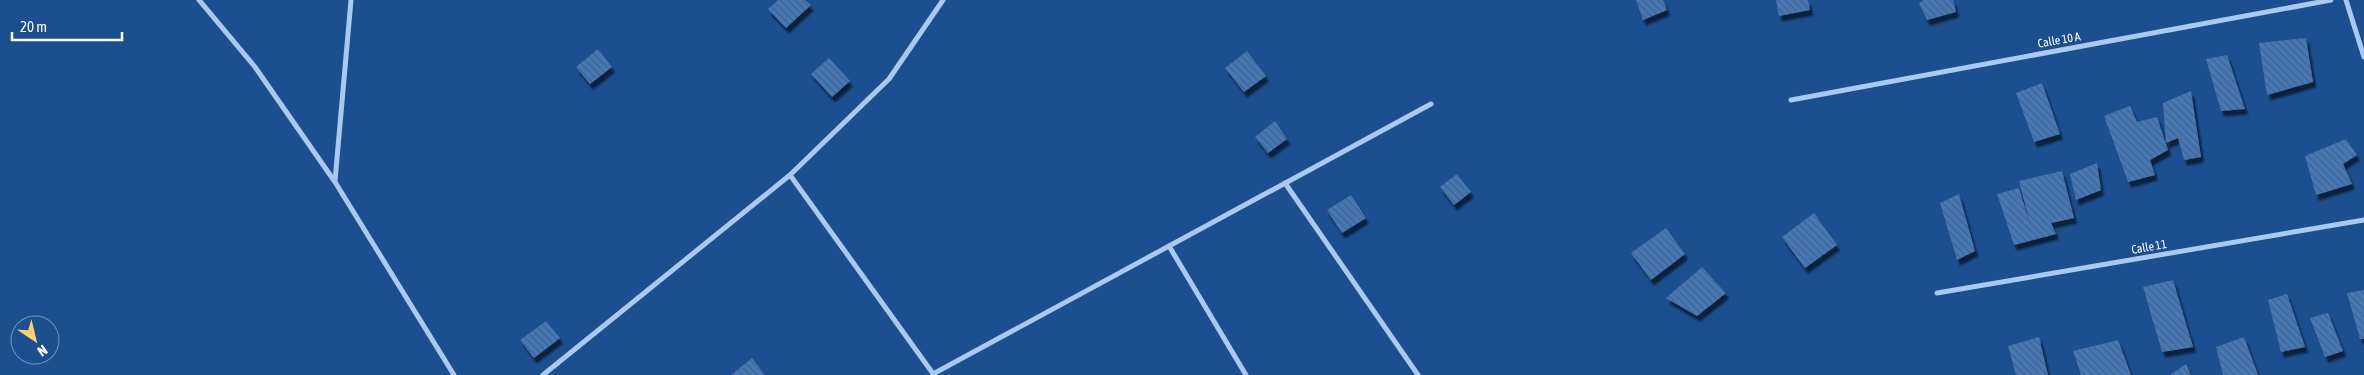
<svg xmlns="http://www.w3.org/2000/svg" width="2364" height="375" viewBox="0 0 2364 375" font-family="'Asap Condensed',sans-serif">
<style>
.building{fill:url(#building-back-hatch);filter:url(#shadow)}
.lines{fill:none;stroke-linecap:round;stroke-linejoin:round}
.street{stroke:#a9c9ee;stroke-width:5}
.labels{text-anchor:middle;stroke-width:4;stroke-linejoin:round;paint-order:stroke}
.street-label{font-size:12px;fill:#fff;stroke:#1b4f8f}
</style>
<defs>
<pattern id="building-back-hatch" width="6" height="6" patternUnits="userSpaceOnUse" patternTransform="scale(1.25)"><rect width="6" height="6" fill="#4478b7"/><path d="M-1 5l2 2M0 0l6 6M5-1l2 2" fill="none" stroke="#486282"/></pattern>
<filter id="shadow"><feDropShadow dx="3" dy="5.5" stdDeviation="1" flood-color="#0009"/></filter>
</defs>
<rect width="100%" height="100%" fill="#1b4f8f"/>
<g class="building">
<polygon points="778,0 805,0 811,5 786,28 768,9"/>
<polygon points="1636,0 1663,0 1667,10 1643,20"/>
<polygon points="1776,0 1808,0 1810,10 1779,16"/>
<polygon points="1924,0 1953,0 1956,12 1927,20 1919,3"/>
<polygon points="2306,38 2313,82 2267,95 2259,43"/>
<polygon points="598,49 612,67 590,84 576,67"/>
<polygon points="1247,51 1266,76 1244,92 1225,68"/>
<polygon points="2227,55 2245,109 2221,111 2206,59"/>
<polygon points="829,58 850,81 832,97 811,74"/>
<polygon points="2042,83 2060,134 2034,142 2016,93"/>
<polygon points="2191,91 2201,157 2184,160 2178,138 2166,143 2163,103"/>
<polygon points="2130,106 2137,122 2157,117 2168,150 2150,160 2155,175 2128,182 2104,116"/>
<polygon points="1275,121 1287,139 1268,153 1255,137"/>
<polygon points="2346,139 2357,155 2343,164 2352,184 2316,195 2305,156"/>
<polygon points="2097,163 2101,190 2076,200 2070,174"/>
<polygon points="2062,171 2074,218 2051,223 2056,234 2014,245 1997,194 2019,188 2030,224 2019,181"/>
<polygon points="1457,174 1471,192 1454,205 1440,187"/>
<polygon points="1959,194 1975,251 1957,260 1940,203"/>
<polygon points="1351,195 1366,218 1342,233 1327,210"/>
<polygon points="1814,213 1837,245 1805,268 1782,237"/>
<polygon points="1666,228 1685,254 1651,280 1631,253"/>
<polygon points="1702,267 1726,293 1697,316 1666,298"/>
<polygon points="2173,280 2193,347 2162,352 2143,287"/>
<polygon points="2364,290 2364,339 2360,339 2347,293"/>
<polygon points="2287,294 2305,347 2281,352 2268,300"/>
<polygon points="2328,313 2343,351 2325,357 2310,318"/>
<polygon points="546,321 560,338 534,358 520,340"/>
<polygon points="2039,337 2048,375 2016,375 2008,346"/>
<polygon points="2244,337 2258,375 2223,375 2216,347"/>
<polygon points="2118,340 2131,375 2081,375 2073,351"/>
<polygon points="752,358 765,375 731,375"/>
<polygon points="2186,364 2191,375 2170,375"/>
</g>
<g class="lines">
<g class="street">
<polyline points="199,0 255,67 335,182 454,375"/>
<polyline points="2346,0 2364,57"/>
<polyline points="1791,100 2331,0"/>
<polyline points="790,175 934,375"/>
<polyline points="335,181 351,0"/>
<polyline points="1285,183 1418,375"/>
<polyline points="1169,246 1246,375"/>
<polyline points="1937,293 2364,220"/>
<polyline points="933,374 1431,104"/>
<polyline points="543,375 790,175 889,79 943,0"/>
</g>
</g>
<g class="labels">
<g class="street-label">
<text transform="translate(2059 40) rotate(-10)" y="4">Calle 10 A</text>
<text transform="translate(2149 247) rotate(-10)" y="4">Calle 11</text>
</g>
</g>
<g transform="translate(35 340) rotate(145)"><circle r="24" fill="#1b4f8f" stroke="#7695bc"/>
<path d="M0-4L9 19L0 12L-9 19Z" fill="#ffd166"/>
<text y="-8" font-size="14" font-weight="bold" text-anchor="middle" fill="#ffffff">N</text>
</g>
<path d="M12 32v8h110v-8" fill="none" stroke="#ffffff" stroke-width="2.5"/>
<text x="20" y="32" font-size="15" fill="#ffffff" stroke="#1b4f8f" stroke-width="4" paint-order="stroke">20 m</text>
</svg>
